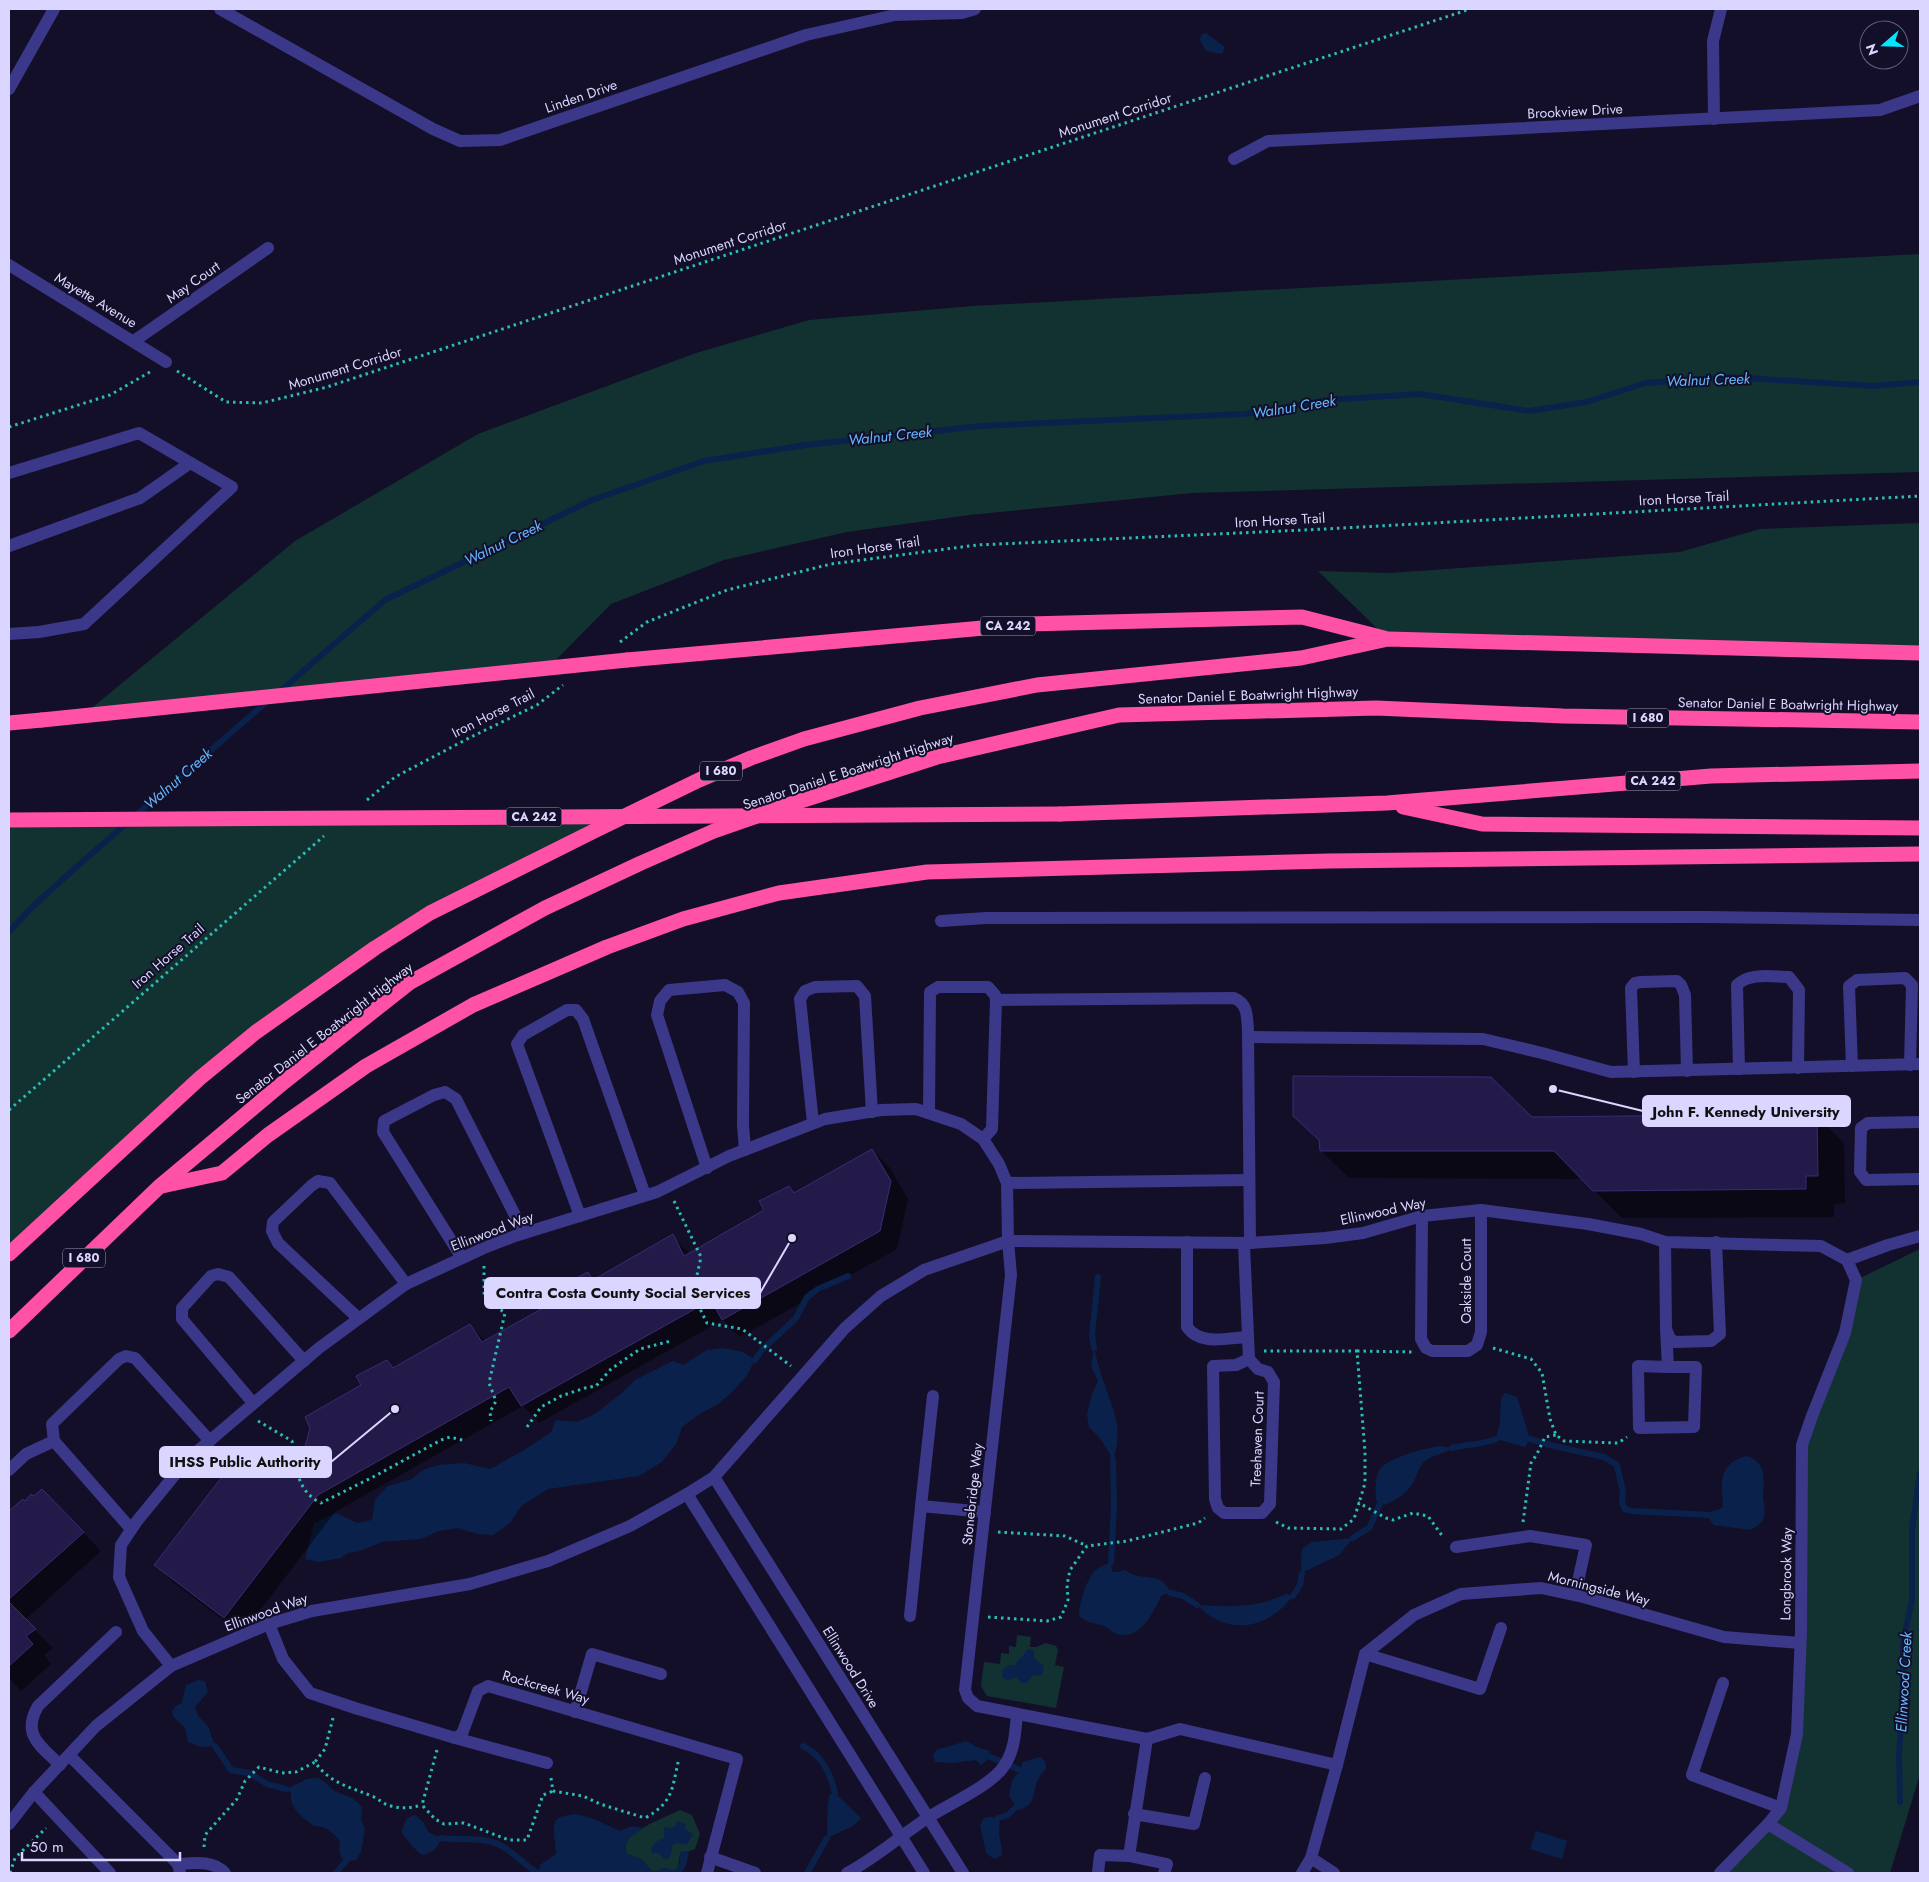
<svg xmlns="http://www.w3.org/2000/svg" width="1929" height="1882" viewBox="0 0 1929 1882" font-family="Jost,sans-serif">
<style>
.green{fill:#123231}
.water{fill:#0a224b}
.shadow{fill:#0007}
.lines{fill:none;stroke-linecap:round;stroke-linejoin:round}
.stream{stroke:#0a224b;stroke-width:6}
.building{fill:#241a4a;stroke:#3a2b76}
.path{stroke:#2bbeb5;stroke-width:3;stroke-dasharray:2.5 4;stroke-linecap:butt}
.minor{stroke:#3b3889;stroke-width:12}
.highway{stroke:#ff51a5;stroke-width:15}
.highway-bridge{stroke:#ff51a5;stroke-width:15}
.labels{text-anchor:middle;stroke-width:4;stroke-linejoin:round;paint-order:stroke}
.shield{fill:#130f28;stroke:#9e9abe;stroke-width:1}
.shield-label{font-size:12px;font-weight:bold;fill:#dad6ff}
.street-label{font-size:14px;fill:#dad6ff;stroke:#130f28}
.water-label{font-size:15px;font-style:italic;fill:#64b7ff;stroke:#130f28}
.leader{fill:none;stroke:#dad6ff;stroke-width:2}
.callout-dot{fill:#dad6ff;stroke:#130f28;stroke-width:2}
.callout{fill:#dad6ff;stroke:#dad6ff;stroke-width:2}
.callout-label{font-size:15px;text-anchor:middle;font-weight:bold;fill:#111}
</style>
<rect width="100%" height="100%" fill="#130f28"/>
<g class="green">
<polygon points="1920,254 1920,472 1192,493 969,515 847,532 724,560 611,604 548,668 82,716 295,541 478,434 696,353 809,320 973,306"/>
<polygon points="1920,523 1920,653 1388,639 1318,571 1391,573 1680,552 1760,529"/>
<polygon points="612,816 430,913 256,1032 9,1254 9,820"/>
<polygon points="1920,1249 1920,1774 1890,1873 1720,1873 1781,1808 1797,1734 1802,1445 1856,1280"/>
<polygon points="1017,1635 1031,1637 1030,1647 1036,1647 1046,1643 1056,1646 1058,1650 1055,1665 1064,1667 1056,1708 987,1696 981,1686 984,1662 1000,1664 1001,1653 1009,1654 1009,1646 1016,1647"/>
<path d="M680,1810l12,5 8,19 -5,15 -6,2 -9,2 -2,15 -5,3 -8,-3 -12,4 -12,-13 -14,-5c-2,-6 -2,-11 2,-16 10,-11 37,-21 51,-28z"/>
</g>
<g class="water">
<polygon points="1206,33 1225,47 1222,54 1206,51 1200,40 1201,35"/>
<polygon points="723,1348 743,1352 755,1360 746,1377 730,1394 717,1405 698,1415 682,1427 676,1444 662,1462 639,1476 548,1489 521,1506 510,1523 493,1535 477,1534 458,1528 439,1531 421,1539 382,1542 360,1551 348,1553 341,1558 319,1562 305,1559 314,1523 336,1513 357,1523 372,1520 375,1499 388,1486 412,1479 423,1470 438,1465 464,1463 490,1469 526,1449 551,1432 556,1420 577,1422 595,1414 622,1393 635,1380 673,1361 683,1365 707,1350"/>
<path d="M1094,1348c2,8 4,16 6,23 9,30 26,57 13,88l-13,-21 -11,-11 -2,-12 4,-18 7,-16 -7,-15z"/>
<polygon points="1505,1393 1517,1397 1530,1439 1525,1447 1496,1439 1500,1423 1501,1399"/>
<path d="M1442,1446l10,2c-9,7 -19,6 -28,14 -6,5 -7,14 -11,21 -7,11 -17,17 -28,22l-9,-5c0,-10 -2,-22 4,-31 7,-11 48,-22 62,-23z"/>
<path d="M1746,1456c21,6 18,22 17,40 0,6 3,14 1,20 -1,7 -8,11 -14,14l-36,-5 -4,-5 -1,-5 3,-4 6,-1 5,-3c-1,-25 -6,-42 23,-51z"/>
<polygon points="1353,1538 1339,1555 1302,1573 1301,1561 1302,1549 1312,1542"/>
<path d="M1111,1562l1,10h5l8,-2c18,14 34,-2 46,23l-9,2c-10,17 -21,48 -47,38 -4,-2 -7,-5 -11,-7 -9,-3 -17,-3 -25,-10 0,-12 8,-39 17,-46 4,-4 10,-5 15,-8z"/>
<path d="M1286,1594l7,2c-26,34 -66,40 -96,9 31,2 60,3 89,-11z"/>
<path d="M1027,1649l7,1c-1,9 2,11 10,15l-2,10 -10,1 -5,7h-6l-5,-6 -8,4 -6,-4 1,-8 6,-4h6c3,-7 9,-8 12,-16z"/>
<polygon points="198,1680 205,1681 208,1692 195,1707 198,1716 208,1726 215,1746 201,1747 188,1742 185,1728 173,1716 172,1711 176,1706 182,1703 186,1685"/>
<polygon points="966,1741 979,1748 990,1751 986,1761 981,1765 976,1760 953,1763 935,1762 933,1756 936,1750"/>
<path d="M1040,1757l5,4 1,7c-2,4 -6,7 -7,10 -8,15 -1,25 -20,32l-10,-14 3,-15 8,-11 3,-8z"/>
<path d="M316,1778c9,1 12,9 19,13 13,7 16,3 27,16l-1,13 4,9 -4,23 -5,8 -10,1 -5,-4 -2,-8 1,-8c-7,-8 -14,-16 -26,-15 -11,-8 -25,-18 -23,-33l-5,-4 21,-10z"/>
<path d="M835,1793l26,25 -8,8 -26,12c1,-15 -1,-30 3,-44z"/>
<path d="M573,1814c18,2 30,9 46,17l13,-5 12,2 -15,10 -4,11 2,5 14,5 12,13 12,-4 9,3c7,-4 6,-11 6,-19l9,-1 -3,15 -5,7h-142l1,-8 16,-11c0,-12 -4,-22 -1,-33l5,-4z"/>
<path d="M415,1815l9,8 4,9 13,6c-2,10 -10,15 -19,17l-10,-9 -10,-13c1,-9 3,-16 13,-18z"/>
<path d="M991,1817l7,1 2,5c-3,10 2,21 2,32l-8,4 -8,-6 -6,-28 4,-7z"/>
<polygon points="677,1821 686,1824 685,1829 693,1834 687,1845 677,1843 673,1845 670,1857 666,1860 658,1853 652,1853 651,1850 655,1842 664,1838 664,1827 671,1828 675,1826"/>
<polygon points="1536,1831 1567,1841 1562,1859 1530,1849"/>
</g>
<g class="shadow">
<polygon points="1816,1115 1844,1143 1845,1203 1834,1204 1834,1217 1622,1218 1583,1179 1349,1178 1321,1151 1531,1118"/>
<polygon points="872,1150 890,1168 908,1199 897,1249 740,1337 723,1320 539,1423 523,1406 335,1512 242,1634 173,1582 156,1565 270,1468 298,1478 362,1385 387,1362 394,1369 470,1326 486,1341 565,1298 587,1274 594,1281 672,1236 690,1254"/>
<polygon points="42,1491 101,1551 25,1620 53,1648 44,1655 51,1664 21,1691 9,1678 9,1513 23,1501 25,1502 34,1498"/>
</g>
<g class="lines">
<g class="stream">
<polyline points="278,693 385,600 592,500 704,461 806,445 980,426 1244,414 1328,400 1420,394 1529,411 1587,402 1645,383 1730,377 1873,386 1920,382"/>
<polyline points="9,932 30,909 82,862 270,699"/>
<polyline points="1094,1348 1092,1335 1098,1277"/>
<polyline points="755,1360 762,1350 796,1318 807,1297 818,1289 848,1276"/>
<polyline points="1530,1439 1554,1446 1604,1457 1617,1465 1623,1492 1622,1502 1625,1509 1632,1511 1709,1515"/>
<path d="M1452,1448c15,-4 30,-3 44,-9"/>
<polyline points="1353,1538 1370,1527 1380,1503"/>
<polyline points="1111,1562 1114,1507 1113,1459"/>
<polyline points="1171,1593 1183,1596 1197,1605"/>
<polyline points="1293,1596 1300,1585 1302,1573"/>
<polyline points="215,1746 231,1770 249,1773 267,1784 286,1789"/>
<path d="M803,1746c19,9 27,27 32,47"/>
<polyline points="988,1756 1020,1770"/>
<polyline points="1900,1802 1899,1754 1903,1695 1903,1643 1912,1600 1912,1529 1920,1473"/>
<polyline points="998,1818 1008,1815 1016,1807"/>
<path d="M441,1838c15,2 32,0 48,3 19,4 33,23 49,32"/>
<polyline points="336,1873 346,1861"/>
<polyline points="807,1873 827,1838"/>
</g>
</g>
<g class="building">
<polygon points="1293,1076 1491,1077 1532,1117 1817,1114 1818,1176 1806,1176 1806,1189 1593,1191 1554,1151 1320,1151 1319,1140 1293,1116"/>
<polygon points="872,1149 891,1181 880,1231 722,1320 711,1300 521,1406 509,1387 318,1495 224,1618 154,1565 245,1447 269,1466 275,1459 297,1476 310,1428 305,1417 361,1385 356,1376 387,1360 393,1368 470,1324 482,1342 563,1297 559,1287 588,1272 593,1280 673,1234 684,1256 764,1210 759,1201 789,1186 794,1193"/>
<polygon points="42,1489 84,1532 9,1599 9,1511 23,1499 25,1501 31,1494 34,1496"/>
<polygon points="9,1602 36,1629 26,1636 33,1644 9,1666"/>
</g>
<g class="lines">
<g class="path">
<polyline points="177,371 226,402 262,403 327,387 1470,9"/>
<polyline points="9,427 110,395 150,372"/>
<polyline points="620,642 647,622 727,590 831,564 977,545 1325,529 1920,496"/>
<polyline points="367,800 395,777 469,738 537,705 563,685"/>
<polyline points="9,1110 324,836"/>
<polyline points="674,1201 701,1257 694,1289 697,1303 707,1323 742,1329 791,1366"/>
<polyline points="484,1266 484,1297 505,1313 489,1383 496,1401 490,1412 491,1421"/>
<polyline points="1493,1348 1531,1359 1542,1373 1550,1419 1556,1435 1564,1441 1618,1443 1627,1437"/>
<polyline points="1264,1351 1357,1351 1365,1452 1365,1483 1359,1503"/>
<polyline points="1357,1351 1412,1352"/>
<path d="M258,1421l34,20c4,25 4,50 29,62l54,-27 66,-36 9,-3 16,4"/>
<polyline points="527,1427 541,1407 561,1396 585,1388 596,1386 611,1369 640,1349 671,1341"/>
<polyline points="1276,1522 1288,1528 1341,1529 1354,1519 1359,1503 1386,1518 1393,1520 1413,1513 1428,1516 1443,1537"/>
<polyline points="1523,1522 1531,1463 1537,1454 1545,1437 1556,1435"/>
<polyline points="998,1532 1065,1536 1087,1546"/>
<polyline points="988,1617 1047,1621 1061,1617 1068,1600 1067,1585 1070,1570 1087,1546 1127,1541 1198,1523 1205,1518"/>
<path d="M333,1718l-8,31 -10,13c15,22 36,25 59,35 6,3 11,8 17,9 11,3 20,2 31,-1"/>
<polyline points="437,1750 422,1805 435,1819 444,1824 464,1823 509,1840 527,1840 543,1795 553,1791"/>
<path d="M551,1778l2,13 30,5 17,8 45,14c29,-16 27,-30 34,-60"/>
<polyline points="204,1847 205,1835 237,1799 245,1781 259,1767 282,1773 296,1772 315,1762"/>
<polyline points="10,1873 15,1858 46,1828"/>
</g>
<g class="minor">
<polyline points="220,9 433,129 460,141 500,140 806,35 895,15 962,13 975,9"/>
<polyline points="9,89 54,9"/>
<polyline points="1714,119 1713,41 1721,9"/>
<polyline points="1234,159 1268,141 1880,110 1920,96"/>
<polyline points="9,265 166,362"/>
<polyline points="134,341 268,248"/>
<polyline points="9,473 139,433 232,487 84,624 39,632 9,634"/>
<polyline points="9,546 140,498 190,463"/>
<polyline points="941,921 986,918 1705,917 1920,920"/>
<path d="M996,1000l238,-2c14,6 13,18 14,33l2,212"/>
<polyline points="1248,1037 1483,1039 1542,1053 1611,1072 1920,1064"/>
<polyline points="1852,1066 1849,986 1857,980 1905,978 1912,985 1910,1065"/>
<path d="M1739,1069l-2,-84c12,-13 37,-8 52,-8l10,13 -1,78"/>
<polyline points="1634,1072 1631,988 1635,983 1641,982 1677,981 1681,985 1685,995 1687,1071"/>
<polyline points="929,1113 930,992 938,987 988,987 995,995 996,1000 992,1129 983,1139"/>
<polyline points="1920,1122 1868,1123 1861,1128 1860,1172 1866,1180 1920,1179"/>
<polyline points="813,1123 800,999 805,991 815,987 857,986 865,996 872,1112"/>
<polyline points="707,1168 657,1015 660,1001 669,990 725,985 738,992 744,1003 743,1125 745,1150"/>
<polyline points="1007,1183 1249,1180"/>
<polyline points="580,1216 517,1044 523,1035 567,1010 576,1010 583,1019 645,1195"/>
<polyline points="1422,1216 1421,1339 1426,1348 1432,1351 1468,1351 1477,1345 1481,1332 1481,1210"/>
<path d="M1187,1242v85c13,19 40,11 60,10"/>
<polyline points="1665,1242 1666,1329 1670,1339 1675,1342 1711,1341 1720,1334 1716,1242"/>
<polyline points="1244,1244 1249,1359 1258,1369 1268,1372 1274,1382 1270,1504 1262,1513 1224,1513 1218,1508 1215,1499 1213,1366 1236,1365 1249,1359"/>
<polyline points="462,1258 383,1132 384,1121 434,1095 445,1092 456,1099 524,1233"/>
<polyline points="1847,1260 1888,1245 1920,1236"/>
<polyline points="358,1318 278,1243 272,1231 273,1222 311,1186 318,1181 330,1183 406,1284"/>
<polyline points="1666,1329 1668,1367 1638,1366 1639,1428 1694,1427 1696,1367 1668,1367"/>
<polyline points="933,1396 921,1506 985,1512"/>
<polyline points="253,1403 182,1319 182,1308 211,1276 218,1274 229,1277 304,1361"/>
<polyline points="9,1470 26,1454 54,1441"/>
<polyline points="714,1477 963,1873"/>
<polyline points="687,1494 924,1873"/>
<polyline points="131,1529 54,1441 52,1424 119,1359 126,1356 135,1358 210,1441"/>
<polyline points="1456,1547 1530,1536 1586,1545 1575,1595"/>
<polyline points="910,1616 921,1506"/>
<polyline points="269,1624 283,1659 310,1693 358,1709 442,1734 455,1738 462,1734 478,1691 488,1686 737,1759 707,1873"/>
<polyline points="1365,1654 1480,1689 1501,1628"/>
<polyline points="171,1666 143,1631 119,1577 121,1545 137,1521 187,1460 319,1348 406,1284 484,1248 515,1236 657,1192 729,1156 825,1119 881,1110 916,1109 961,1124 983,1139 999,1164 1007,1183 1008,1241 1011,1275 965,1690 968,1698 977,1706 1147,1739 1180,1729 1337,1765"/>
<polyline points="1723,1683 1692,1775 1781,1808"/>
<polyline points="575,1712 592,1654 661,1674"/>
<polyline points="455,1738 547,1763"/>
<polyline points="70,1756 178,1864 180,1873"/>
<path d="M60,1765c-19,-19 -39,-30 -22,-59l78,-74"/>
<polyline points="34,1792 110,1873"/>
<polyline points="1134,1814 1194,1824 1205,1778"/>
<polyline points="9,1824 34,1792 96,1726 171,1666 269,1624 312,1611 470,1584 548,1561 630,1526 687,1494 714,1477 845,1328 881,1296 924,1270 1008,1241 1250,1243 1325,1238 1363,1233 1422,1216 1481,1210 1588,1224 1641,1234 1665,1242 1821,1246 1847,1260"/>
<polyline points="1768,1824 1848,1873"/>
<polyline points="1129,1856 1147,1739"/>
<polyline points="710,1857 755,1873"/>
<polyline points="1311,1858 1334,1873"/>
<path d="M178,1864c16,-1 35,-4 47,9"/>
<path d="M847,1873c29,-15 54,-38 82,-56 20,-13 63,-32 75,-51 11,-16 11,-33 13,-51"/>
<polyline points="1098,1873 1100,1855 1129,1856 1167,1864 1164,1873"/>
<polyline points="1302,1873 1311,1858 1337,1765 1365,1654 1414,1615 1461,1594 1541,1588 1583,1597 1724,1637 1800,1643"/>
<polyline points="1720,1873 1768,1824 1781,1808 1797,1734 1801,1631 1802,1445 1812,1416 1845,1333 1856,1280 1847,1260"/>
</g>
<g class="highway">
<polyline points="627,660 1028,624 1302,617 1384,638"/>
<polyline points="9,723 42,720"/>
<polyline points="1403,807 1482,824 1920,828"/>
<polyline points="1060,814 1387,803 1711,776 1920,771"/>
<polyline points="162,1186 222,1173 268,1135 366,1066 473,1005 607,947 683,919 779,893 927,872 1329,861 1920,854"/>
<polyline points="9,1254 200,1078 256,1032 375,948 430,913 594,831 699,780 751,758 804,739 920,708 1037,685 1301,658 1388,639 1920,653"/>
<polyline points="9,1331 160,1186 284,1082 409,983 545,908 641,863 714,831 788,805 937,757 1119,715 1376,708 1563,716 1920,722"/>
</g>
<g class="highway-bridge">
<polyline points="42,720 627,660"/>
<polyline points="9,820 1060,814"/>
</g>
</g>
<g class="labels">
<g class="shield">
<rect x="980.5" y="616.5" width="55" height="19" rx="4"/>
<rect x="1627" y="708.5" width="42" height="19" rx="4"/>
<rect x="700" y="761.5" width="42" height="19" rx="4"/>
<rect x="1625.5" y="771.5" width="55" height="19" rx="4"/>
<rect x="506.5" y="807.5" width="55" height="19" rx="4"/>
<rect x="63" y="1248.5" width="42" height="19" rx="4"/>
</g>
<g class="shield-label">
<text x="1008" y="630">CA 242</text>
<text x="1648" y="722">I 680</text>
<text x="721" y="775">I 680</text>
<text x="1653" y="785">CA 242</text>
<text x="534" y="821">CA 242</text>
<text x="84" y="1262">I 680</text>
</g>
<g class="street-label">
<text transform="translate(581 96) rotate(-19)" y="5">Linden Drive</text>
<text transform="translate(1575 111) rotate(-3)" y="5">Brookview Drive</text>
<text transform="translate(1115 115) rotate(-18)" y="5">Monument Corridor</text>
<text transform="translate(730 242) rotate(-18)" y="5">Monument Corridor</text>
<text transform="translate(193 282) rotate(-35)" y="5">May Court</text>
<text transform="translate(96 300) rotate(31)" y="5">Mayette Avenue</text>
<text transform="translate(345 368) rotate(-17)" y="5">Monument Corridor</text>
<text transform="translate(1684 498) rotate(-3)" y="5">Iron Horse Trail</text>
<text transform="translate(1280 520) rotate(-3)" y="5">Iron Horse Trail</text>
<text transform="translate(875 547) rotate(-8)" y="5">Iron Horse Trail</text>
<text transform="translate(1248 695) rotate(-2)" y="5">Senator Daniel E Boatwright Highway</text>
<text transform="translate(1788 704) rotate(1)" y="5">Senator Daniel E Boatwright Highway</text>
<text transform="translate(493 713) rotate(-27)" y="5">Iron Horse Trail</text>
<text transform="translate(848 771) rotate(-18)" y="5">Senator Daniel E Boatwright Highway</text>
<text transform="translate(168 956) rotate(-41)" y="5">Iron Horse Trail</text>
<text transform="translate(324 1033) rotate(-38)" y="5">Senator Daniel E Boatwright Highway</text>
<text transform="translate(1383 1211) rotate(-12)" y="5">Ellinwood Way</text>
<text transform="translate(492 1231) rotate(-21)" y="5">Ellinwood Way</text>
<text transform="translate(1466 1281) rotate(-90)" y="5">Oakside Court</text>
<text transform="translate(1257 1439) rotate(-88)" y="5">Treehaven Court</text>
<text transform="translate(972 1494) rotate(-84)" y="5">Stonebridge Way</text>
<text transform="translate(1786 1574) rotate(-89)" y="5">Longbrook Way</text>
<text transform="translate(1599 1588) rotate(14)" y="5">Morningside Way</text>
<text transform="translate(266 1612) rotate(-20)" y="5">Ellinwood Way</text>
<text transform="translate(851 1667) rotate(58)" y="5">Ellinwood Drive</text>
<text transform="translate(546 1687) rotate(16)" y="5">Rockcreek Way</text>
</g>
<g class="water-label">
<text transform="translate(1708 380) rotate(-2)" y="5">Walnut Creek</text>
<text transform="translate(1294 407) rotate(-9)" y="5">Walnut Creek</text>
<text transform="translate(890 436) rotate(-6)" y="5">Walnut Creek</text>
<text transform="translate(503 543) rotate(-26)" y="5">Walnut Creek</text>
<text transform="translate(178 779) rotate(-41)" y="5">Walnut Creek</text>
<text transform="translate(1904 1682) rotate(-87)" y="5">Ellinwood Creek</text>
</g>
</g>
<path class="leader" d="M1553 1089L1643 1111M792 1238L760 1293M395 1409L331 1462"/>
<g class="callout-dot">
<circle cx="1553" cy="1089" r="5"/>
<circle cx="792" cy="1238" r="5"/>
<circle cx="395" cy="1409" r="5"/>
</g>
<g class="callout">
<rect x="1643" y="1096" width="207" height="30" rx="5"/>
<rect x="485" y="1278" width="275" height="30" rx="5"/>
<rect x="160" y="1447" width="171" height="30" rx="5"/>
</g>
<g class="callout-label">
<text x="1746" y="1117">John F. Kennedy University</text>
<text x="623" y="1298">Contra Costa County Social Services</text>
<text x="245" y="1467">IHSS Public Authority</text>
</g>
<rect width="1929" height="1882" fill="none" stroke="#dad6ff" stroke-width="20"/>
<g transform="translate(1884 45) rotate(250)"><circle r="24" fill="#130f28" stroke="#635f7e"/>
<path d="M0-4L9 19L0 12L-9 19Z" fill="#02e6ff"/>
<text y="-8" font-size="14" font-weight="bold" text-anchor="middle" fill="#dad6ff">N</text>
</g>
<path d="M22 1852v8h158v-8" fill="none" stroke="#dad6ff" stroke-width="2.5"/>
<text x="30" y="1852" font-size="15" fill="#dad6ff" stroke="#130f28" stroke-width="4" paint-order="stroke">50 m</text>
</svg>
